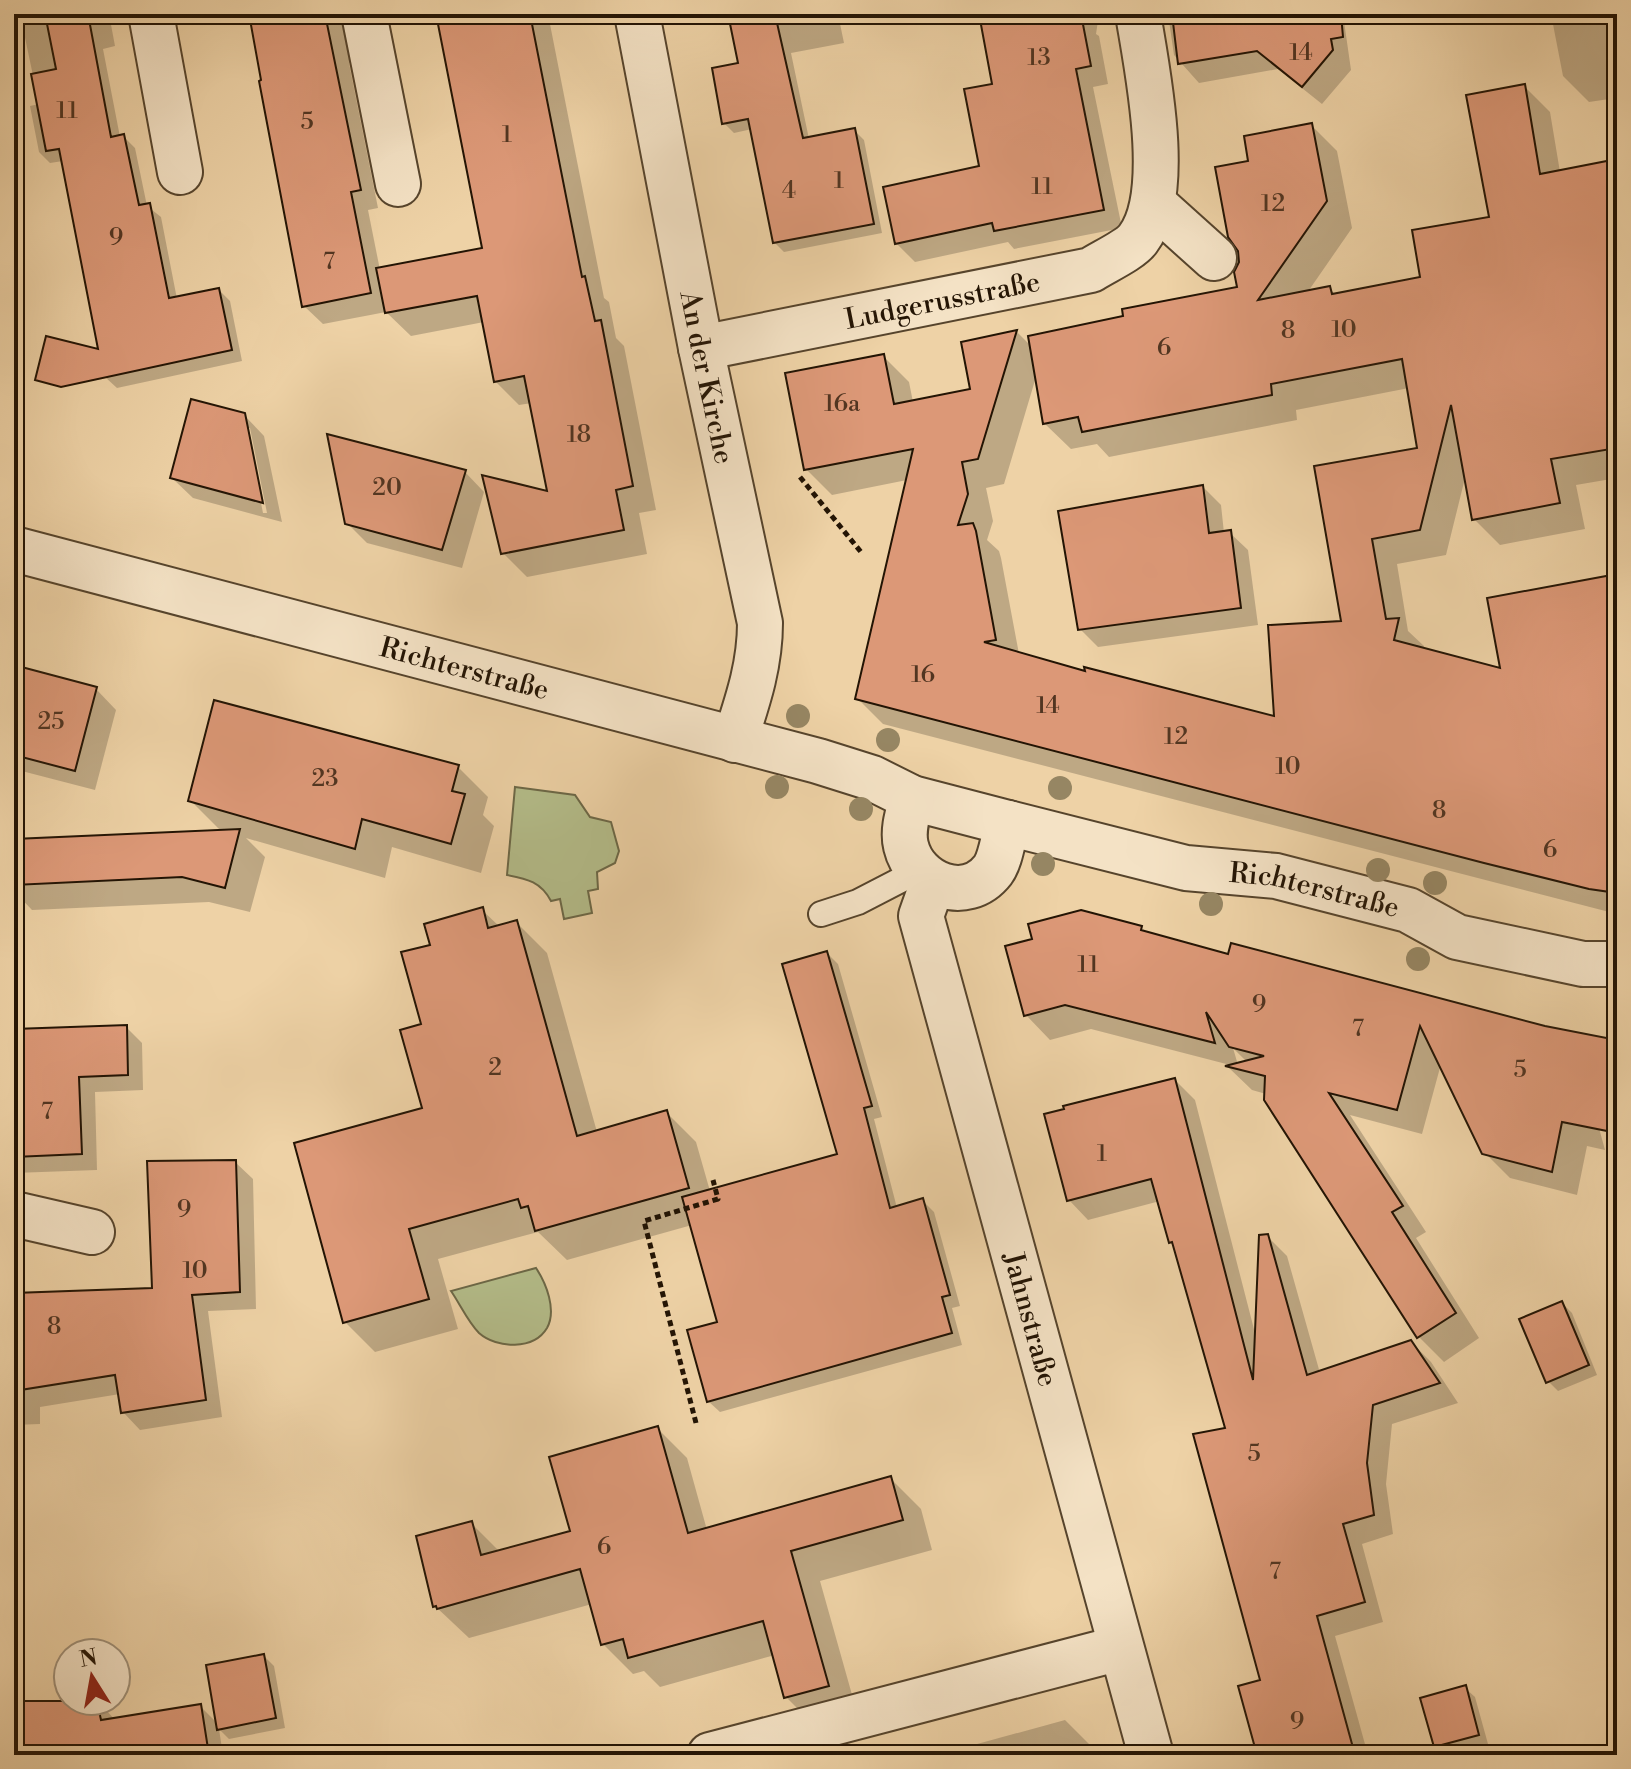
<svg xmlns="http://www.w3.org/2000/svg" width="1631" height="1769" viewBox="0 0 1631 1769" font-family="'Libre Bodoni',serif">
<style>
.green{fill:#b4bd8a;stroke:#6c6847;stroke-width:2}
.shadow{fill:#0003;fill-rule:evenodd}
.building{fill:#dc9877;stroke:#231404;stroke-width:2}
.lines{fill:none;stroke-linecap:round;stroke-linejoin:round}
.lane-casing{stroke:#56442c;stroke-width:28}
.street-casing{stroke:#56442c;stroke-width:48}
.path{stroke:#231404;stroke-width:5;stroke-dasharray:6 4;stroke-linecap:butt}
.lane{stroke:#f4e2c5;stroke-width:24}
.street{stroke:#f4e2c5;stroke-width:44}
.tree{fill:#968663}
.labels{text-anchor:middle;stroke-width:6;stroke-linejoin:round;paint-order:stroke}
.number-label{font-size:24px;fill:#513521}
.street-label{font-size:28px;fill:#231404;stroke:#f4e2c5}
</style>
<rect width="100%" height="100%" fill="#eed2a6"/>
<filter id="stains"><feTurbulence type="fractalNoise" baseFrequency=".0025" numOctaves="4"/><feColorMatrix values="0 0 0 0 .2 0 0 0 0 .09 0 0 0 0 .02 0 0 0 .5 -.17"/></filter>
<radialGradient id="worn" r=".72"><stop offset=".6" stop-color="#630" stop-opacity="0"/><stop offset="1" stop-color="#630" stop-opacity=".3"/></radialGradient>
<g class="green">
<path d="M515,787l60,8 15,22 21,5 8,29 -4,12 -18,9 1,17 -10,2 4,22 -28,6 -4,-20 -9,2c-10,-19 -23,-22 -44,-26z"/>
<path d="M536,1268c10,15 21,42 11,60 -13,22 -50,21 -68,5 -11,-11 -19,-29 -28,-42z"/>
</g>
<g class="shadow">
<polygon points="20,14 109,14 115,46 103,49 120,137 123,136 135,148 147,206 161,217 177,299 219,290 230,301 242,361 117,388 105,377 63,161 50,163 39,152 30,106 39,104"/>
<polygon points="251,14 343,14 351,62 349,63 378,208 368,210 380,270 485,249 438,14 548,14 604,298 609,302 616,338 624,346 656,510 639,513 647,554 527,577 503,553 550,494 532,403 519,405 495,381 484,322 411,336 386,312 323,324 304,306"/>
<polygon points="730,14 838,14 844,43 791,53 809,139 854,130 864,140 882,233 784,252 774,242 752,129 734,133 724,123 740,65"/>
<polygon points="981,14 1099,14 1096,34 1099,36 1108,84 1093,87 1122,228 1014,249 1008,242 915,262 896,243 981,168 995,86"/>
<polygon points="1168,14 1343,14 1351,70 1322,104 1278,69 1199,83 1174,55"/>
<polygon points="1551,14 1617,14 1617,101 1616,98 1589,102 1563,76"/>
<path d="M1524,86l26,26 10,60 57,-11v317l-41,7 9,44 -85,16 -26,-26 -8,-45 -20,81 -49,9 11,67 16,15 -1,4 80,21 114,-95v338l-734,-190 -26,-26 50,-218 -75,15 -26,-26 77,-113 26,26 4,20 60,-11 -10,-48 54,-11 14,14 94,-28 114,-29 12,-127 60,-37 26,26 15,77 -45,65 23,-4 6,6 86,-16 69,-61zM1036,377l8,46 27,26 26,-5 12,13 188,-37 -1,-10 113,-22 10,62 -102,17 26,156 -67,96 -189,-45 -68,-20 -18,-96 -2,-7 -12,-11 6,-19 -7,-33 18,-4z"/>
<path d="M244,415l20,21 18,86 -89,-24 -21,-20zM246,428h4l17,85h-4z"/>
<polygon points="465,472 484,492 462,568 367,543 347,523"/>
<polygon points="1203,487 1221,505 1224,533 1230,533 1248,550 1258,625 1098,647 1080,629"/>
<polygon points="14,667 96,689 116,710 95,790 14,769"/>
<polygon points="458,767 488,797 483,815 494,826 481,873 392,847 385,878 246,838 265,857 250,912 209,902 32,910 14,891 14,841 222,832 191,801"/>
<polygon points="482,910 500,927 516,922 547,953 597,1132 666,1112 696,1142 710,1191 839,1156 827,953 838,964 882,1117 874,1119 897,1208 922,1200 934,1212 960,1306 952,1308 962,1345 720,1412 708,1401 719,1323 692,1225 567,1260 538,1232 438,1259 458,1329 375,1352 345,1322 424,1109 424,1026 432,947"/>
<path d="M1141,928l5,6 433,121 26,95 -18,-4 -10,49 -67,-17 -26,-26 -43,-88 -19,70 -72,-19 76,117 -10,6 63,100 -35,24 -25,-25 -153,-243 -14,-4 -24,-23 6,-1 -143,-37 -41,11 -24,-25zM1233,1048l14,14 -9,3z"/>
<polygon points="126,1027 142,1043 143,1090 95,1092 97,1170 14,1173 14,1033"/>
<polygon points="1175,1080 1195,1100 1256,1337 1267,1236 1287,1256 1320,1373 1411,1342 1431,1362 1458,1403 1392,1424 1386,1484 1393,1534 1362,1544 1383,1622 1335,1636 1368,1755 1259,1755 1263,1682 1228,1430 1176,1246 1171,1242 1160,1201 1088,1220 1069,1200"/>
<polygon points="235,1162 253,1179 256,1309 208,1311 222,1417 140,1430 123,1412 120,1394 40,1407 40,1424 14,1425 14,1295 154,1290"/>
<polygon points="1562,1303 1572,1313 1597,1375 1558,1391 1548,1381"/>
<polygon points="657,1428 687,1458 707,1530 891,1479 921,1509 932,1550 820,1581 858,1716 816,1727 786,1697 775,1655 660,1687 644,1671 633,1674 603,1644 592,1604 469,1638 435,1606 471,1523 500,1552 572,1532"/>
<polygon points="264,1656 274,1666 285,1728 229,1739 219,1729 223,1755 14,1755 14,1718 86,1701 98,1701 115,1720 200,1706 218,1724"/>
<polygon points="1465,1688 1475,1697 1488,1744 1445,1755 1436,1746"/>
<polygon points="1065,1720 1089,1744 1092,1755 937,1755"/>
</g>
<g class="building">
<polygon points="45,14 88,14 111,137 124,134 139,205 150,203 169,298 219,288 232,350 61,387 35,380 46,336 98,349 59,149 46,151 31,74 56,69"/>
<polygon points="249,14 325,14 361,190 351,192 371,293 302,307 259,81 261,80"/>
<polygon points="436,14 530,14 582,277 585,276 595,321 601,320 633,486 616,490 624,530 501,554 482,475 547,491 524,376 494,382 477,296 385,313 376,268 482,248"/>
<polygon points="728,14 775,14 803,138 855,128 874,224 773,243 748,119 722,124 712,68 738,63"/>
<polygon points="979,14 1081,14 1091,66 1076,69 1104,210 994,231 992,223 895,244 883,187 979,166 964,89 992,84"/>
<polygon points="1172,14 1341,14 1343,37 1331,39 1333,50 1302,87 1257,51 1178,64"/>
<polygon points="1525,84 1540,174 1617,159 1617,448 1551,459 1560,503 1472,520 1451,405 1420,530 1372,539 1386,619 1399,618 1394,640 1500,668 1487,598 1617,574 1617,893 1589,889 1484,863 855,699 913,449 804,470 785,373 884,354 894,404 970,389 961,342 1017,330 978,459 962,462 968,494 958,525 973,523 976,531 996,640 984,642 1085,671 1084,667 1274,716 1268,625 1341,621 1314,466 1417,448 1402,359 1271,384 1272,395 1082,432 1078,417 1043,424 1028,336 1123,316 1122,309 1237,287 1234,272 1239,262 1238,251 1228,237 1215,167 1248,161 1244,136 1312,123 1327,201 1258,300 1330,286 1332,294 1420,277 1412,230 1489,217 1466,95"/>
<polygon points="191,399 245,413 263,503 170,478"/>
<polygon points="327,434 466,470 442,550 345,524"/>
<polygon points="1203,485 1209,533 1231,530 1241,608 1078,630 1058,511"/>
<polygon points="14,665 97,687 75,771 14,755"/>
<polygon points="214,700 459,765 452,791 465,794 451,844 362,819 355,849 188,801"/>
<polygon points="240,829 225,888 182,877 14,885 14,839"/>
<polygon points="483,907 488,928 517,920 577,1136 667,1110 689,1188 535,1231 528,1206 521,1208 518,1199 409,1229 429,1299 343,1323 294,1143 422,1108 400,1030 421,1024 401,952 430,945 424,924"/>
<polygon points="1081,910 1142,926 1141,930 1228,954 1231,943 1545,1026 1617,1040 1617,1133 1562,1122 1552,1172 1482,1154 1420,1026 1397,1110 1329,1093 1403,1206 1392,1212 1456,1313 1417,1338 1264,1100 1265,1076 1225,1066 1264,1056 1229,1047 1206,1012 1215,1043 1065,1005 1024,1016 1005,946 1032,939 1028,924"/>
<polygon points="827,951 872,1106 864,1108 890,1208 923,1198 950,1295 942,1297 952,1333 707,1402 687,1330 717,1322 682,1197 837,1154 782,964"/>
<polygon points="127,1025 128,1075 79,1077 82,1154 14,1157 14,1029"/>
<polygon points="1175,1078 1253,1380 1259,1235 1268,1234 1307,1375 1411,1340 1440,1383 1373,1405 1367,1463 1374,1515 1343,1524 1365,1602 1317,1616 1355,1755 1257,1755 1238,1686 1260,1680 1193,1434 1225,1428 1172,1242 1169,1243 1151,1179 1067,1201 1044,1114 1064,1109 1063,1106"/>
<polygon points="236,1160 240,1292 192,1295 206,1400 121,1413 115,1375 14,1391 14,1293 152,1288 147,1161"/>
<polygon points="1562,1301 1589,1365 1546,1383 1519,1319"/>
<polygon points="658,1426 688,1533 891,1476 903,1520 791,1551 829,1686 784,1698 763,1621 628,1658 623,1639 601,1645 580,1569 437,1609 436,1606 433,1607 416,1536 472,1521 481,1555 570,1531 549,1457"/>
<polygon points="264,1654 276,1718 217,1730 206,1665"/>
<polygon points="1466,1685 1479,1735 1434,1747 1420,1698"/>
<polygon points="14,1701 97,1701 101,1720 201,1704 209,1755 14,1755"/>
</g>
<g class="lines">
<defs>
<polyline id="lane" points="821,914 858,902 918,871"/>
<g id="street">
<polyline points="151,14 180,172"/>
<polyline points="364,14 398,184"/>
<path id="s1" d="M637,14l64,334 59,275c0,42 -12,77 -25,117"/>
<polyline points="1154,204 1214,258"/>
<path id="s2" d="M701,348l390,-78c12,-8 39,-20 47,-31 35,-46 9,-170 0,-225"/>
<path id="s3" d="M14,549l804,212 54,17 40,20 96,25 178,45 90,8 132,34 49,27 126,27h34"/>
<path d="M912,798c-4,15 -10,32 -6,48 9,38 60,59 87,24 8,-11 10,-33 15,-47"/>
<path id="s4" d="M933,882l-12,34 230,839"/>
<polyline points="14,1214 92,1232"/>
<polyline points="710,1755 1120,1648"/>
</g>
</defs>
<use href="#lane" class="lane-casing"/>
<use href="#street" class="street-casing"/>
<g class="path">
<polyline points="800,477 861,552"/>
<polyline points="696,1423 644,1221 718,1199 713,1180"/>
</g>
<use href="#lane" class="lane"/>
<use href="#street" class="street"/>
</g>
<g class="tree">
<circle cx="798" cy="716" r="12"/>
<circle cx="888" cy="740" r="12"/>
<circle cx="777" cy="787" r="12"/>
<circle cx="1060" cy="788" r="12"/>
<circle cx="861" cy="809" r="12"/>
<circle cx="1043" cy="864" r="12"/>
<circle cx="1378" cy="870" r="12"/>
<circle cx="1435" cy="883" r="12"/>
<circle cx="1211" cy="904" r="12"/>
<circle cx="1418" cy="959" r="12"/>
</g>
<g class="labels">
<g class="number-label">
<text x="1301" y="60">14</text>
<text x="1039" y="65">13</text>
<text x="67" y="118">11</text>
<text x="307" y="129">5</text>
<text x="507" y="142">1</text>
<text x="839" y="188">1</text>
<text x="1042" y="194">11</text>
<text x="789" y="198">4</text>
<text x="1273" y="211">12</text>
<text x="116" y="245">9</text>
<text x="329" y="269">7</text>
<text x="1344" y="337">10</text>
<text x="1288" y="338">8</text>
<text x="1164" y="355">6</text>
<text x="842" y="411">16a</text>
<text x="579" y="442">18</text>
<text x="387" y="495">20</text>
<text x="923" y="682">16</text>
<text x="1048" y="713">14</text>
<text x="51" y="729">25</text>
<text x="1176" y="744">12</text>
<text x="1288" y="774">10</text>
<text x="325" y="786">23</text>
<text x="1439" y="818">8</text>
<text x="1550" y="857">6</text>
<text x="1088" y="972">11</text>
<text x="1259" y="1012">9</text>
<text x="1358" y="1036">7</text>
<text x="495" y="1075">2</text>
<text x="1520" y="1077">5</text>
<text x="47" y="1119">7</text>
<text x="1102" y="1161">1</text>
<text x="184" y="1217">9</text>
<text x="195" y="1278">10</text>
<text x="54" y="1334">8</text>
<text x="1254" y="1461">5</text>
<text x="604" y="1554">6</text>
<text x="1275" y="1579">7</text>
<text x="1297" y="1729">9</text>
</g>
<g class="street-label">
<text dy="10" stroke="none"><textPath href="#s2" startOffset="246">Ludgerusstraße</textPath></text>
<text dy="10" stroke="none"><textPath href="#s1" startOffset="370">An der Kirche</textPath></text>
<text dy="10" stroke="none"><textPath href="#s3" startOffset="466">Richterstraße</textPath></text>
<text dy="10" stroke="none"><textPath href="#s3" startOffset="1346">Richterstraße</textPath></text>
<text dy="10" stroke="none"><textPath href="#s4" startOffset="454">Jahnstraße</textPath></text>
</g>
</g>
<rect width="1631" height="1769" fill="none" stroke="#eed2a6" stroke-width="48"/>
<rect x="16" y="16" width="1599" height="1737" fill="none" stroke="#231404" stroke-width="4"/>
<rect x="24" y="24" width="1583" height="1721" fill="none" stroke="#231404" stroke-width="2"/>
<g transform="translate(92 1677) rotate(349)"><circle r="38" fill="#f4e2c5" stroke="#a09078" stroke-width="2"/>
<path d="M0-6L14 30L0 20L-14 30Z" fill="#8f2418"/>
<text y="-12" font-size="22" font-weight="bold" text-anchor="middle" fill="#231404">N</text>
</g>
<rect width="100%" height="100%" filter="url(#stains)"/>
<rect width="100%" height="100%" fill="url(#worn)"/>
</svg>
